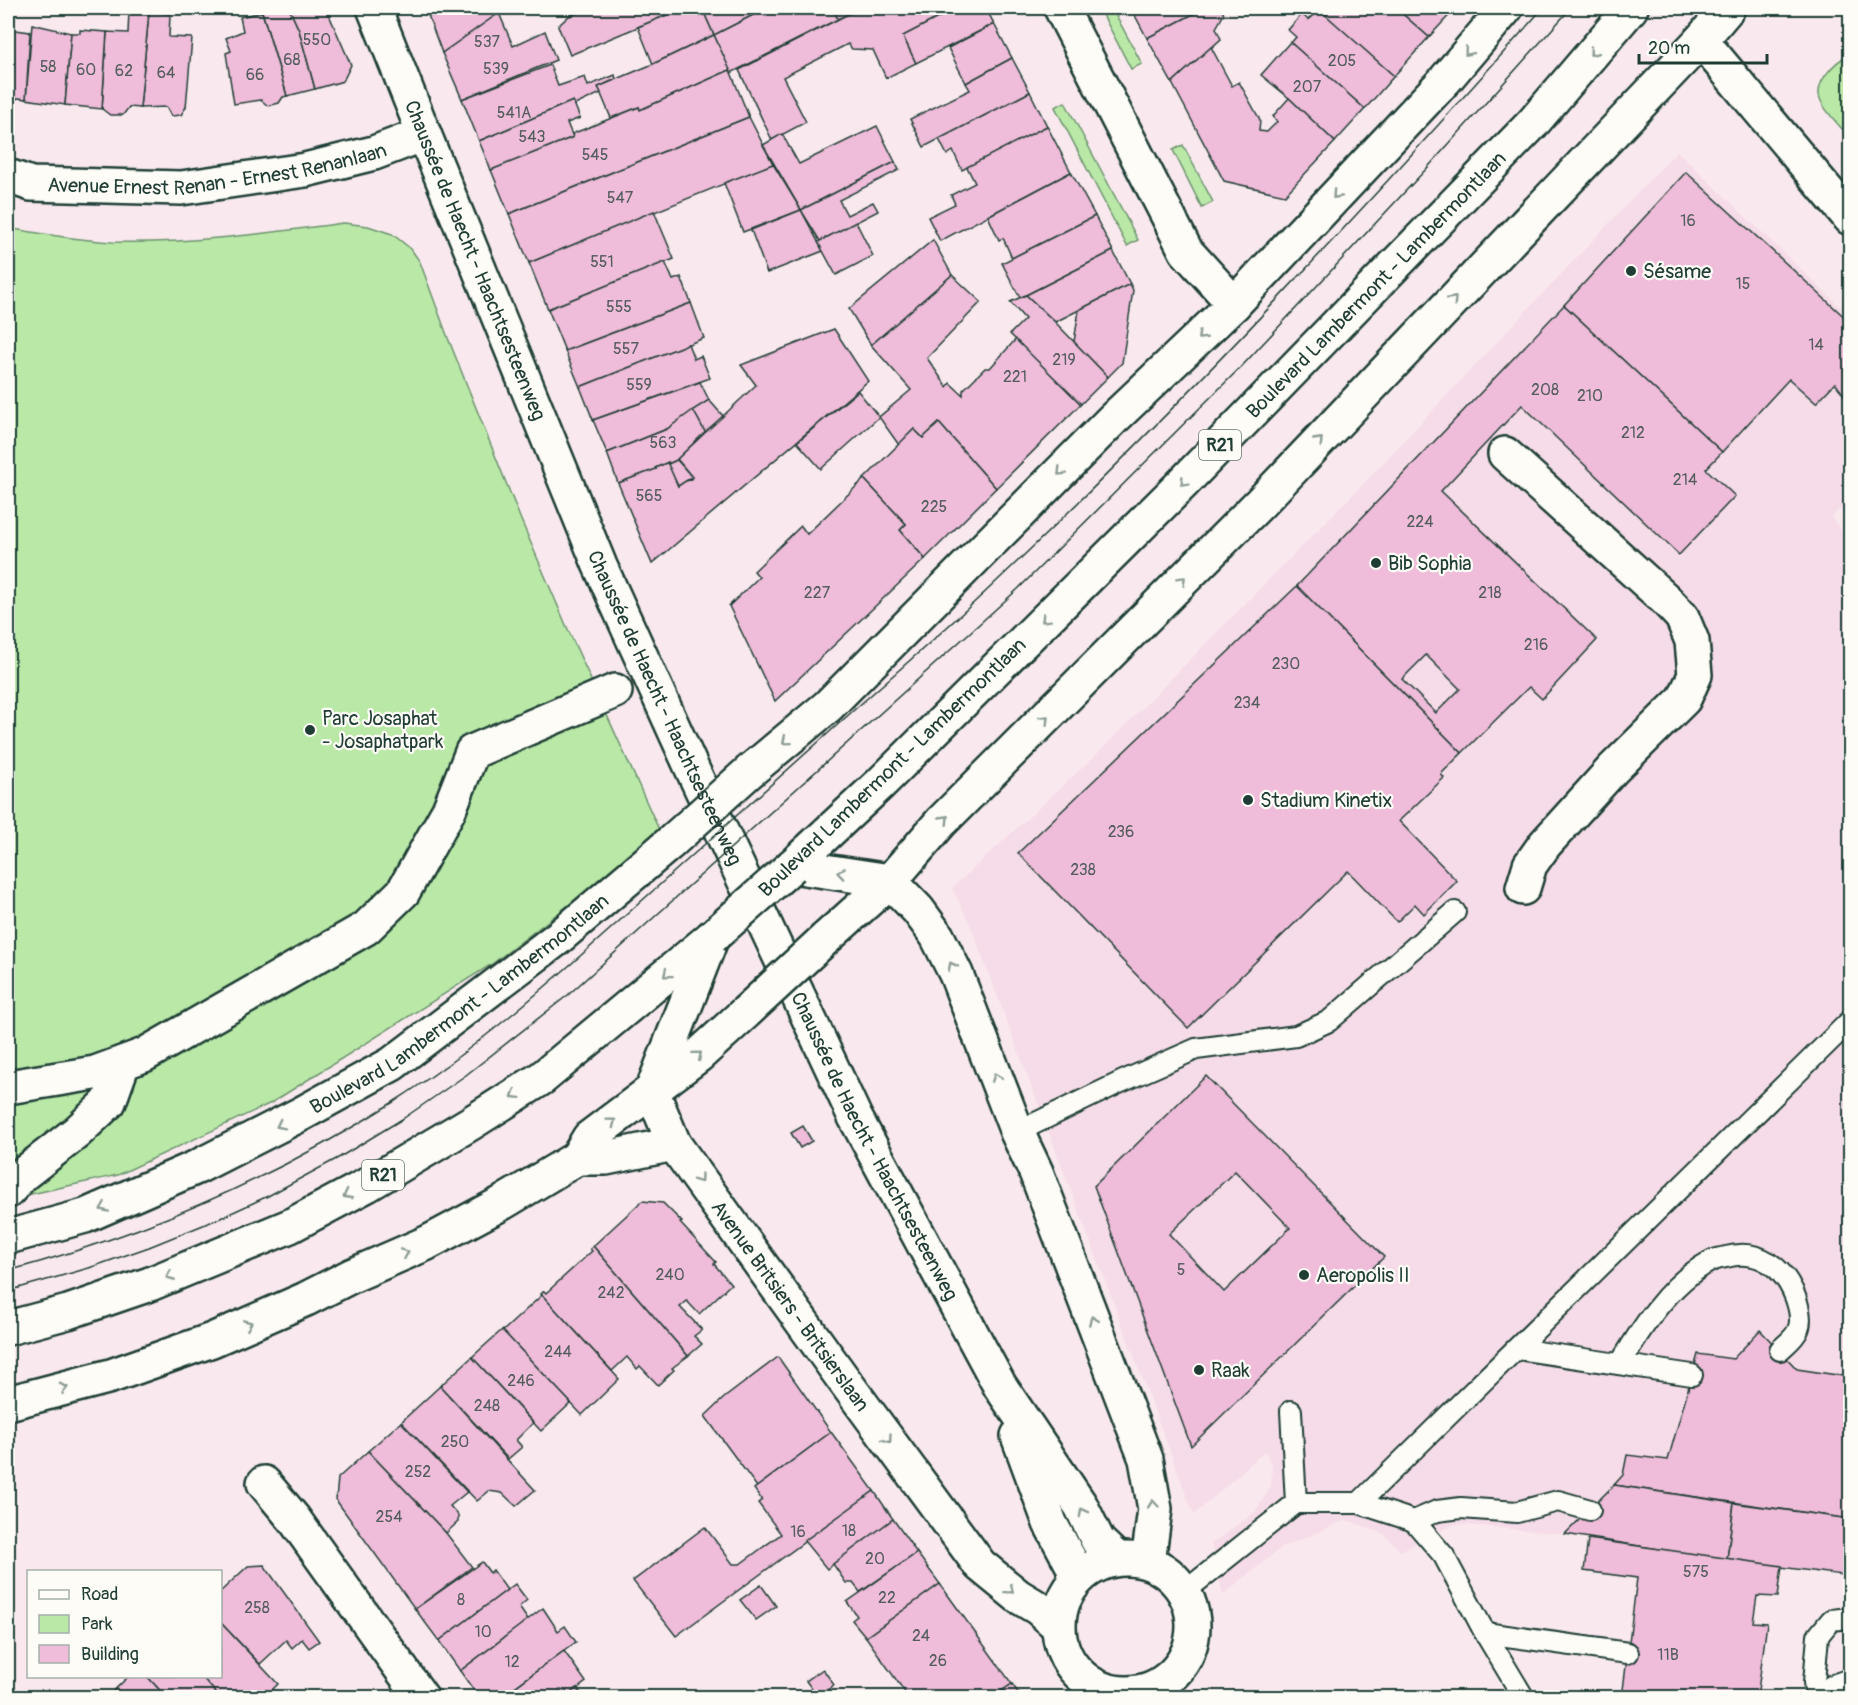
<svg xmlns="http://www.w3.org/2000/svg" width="1858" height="1705" viewBox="0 0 1858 1705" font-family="Pangolin,sans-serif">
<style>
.built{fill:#f6dce8}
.green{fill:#b9e8a7;stroke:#6c926e;stroke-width:1.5}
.building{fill:#efbcd9;stroke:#1f3d34;stroke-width:1.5;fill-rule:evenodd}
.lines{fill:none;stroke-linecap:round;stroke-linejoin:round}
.lane-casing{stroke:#1f3d34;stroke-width:24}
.street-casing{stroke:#1f3d34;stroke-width:38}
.secondary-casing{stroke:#1f3d34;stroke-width:38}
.primary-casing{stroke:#1f3d34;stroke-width:38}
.lane{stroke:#fdfcf7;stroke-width:20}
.street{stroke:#fdfcf7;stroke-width:33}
.secondary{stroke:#fdfcf7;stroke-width:33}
.primary{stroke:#fdfcf7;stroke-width:33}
.tram{stroke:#1f3d34;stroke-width:1.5}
.street-bridge-casing{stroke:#1f3d34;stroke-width:38;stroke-linecap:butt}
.primary-bridge-casing{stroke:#1f3d34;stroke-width:38;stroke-linecap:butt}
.street-bridge{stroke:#fdfcf7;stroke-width:33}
.primary-bridge{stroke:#fdfcf7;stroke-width:33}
.oneway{stroke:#8e9c96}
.poi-dot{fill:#1f3d34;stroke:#fdfcf7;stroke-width:2}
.labels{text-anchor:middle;stroke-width:4.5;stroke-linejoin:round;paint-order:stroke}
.number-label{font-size:16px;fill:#535d5d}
.shield{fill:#fdfcf7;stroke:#62766e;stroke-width:1.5}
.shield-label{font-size:18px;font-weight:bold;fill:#1f3d34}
.street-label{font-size:20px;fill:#1f3d34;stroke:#fdfcf7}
.poi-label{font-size:20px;fill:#1f3d34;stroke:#fdfcf7;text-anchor:start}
</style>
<rect width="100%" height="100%" fill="#f9e9ee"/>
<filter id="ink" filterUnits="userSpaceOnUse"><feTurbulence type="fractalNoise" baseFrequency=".0167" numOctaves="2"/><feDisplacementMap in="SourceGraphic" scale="12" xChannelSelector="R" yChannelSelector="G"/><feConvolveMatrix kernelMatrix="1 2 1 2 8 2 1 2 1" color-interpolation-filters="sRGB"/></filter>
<g filter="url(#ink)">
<polygon class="built" points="1677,151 1850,316 1850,501 1831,517 1850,541 1850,1519 1614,1485 1565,1534 1456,1524 1400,1551 1384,1534 1346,1520 1281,1548 1223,1595 1211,1544 1255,1512 1271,1486 1272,1465 1265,1451 1194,1515 969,922 952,888 1097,754 1363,484"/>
<g class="green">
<polygon points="1112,8 1142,64 1131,69 1102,13"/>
<path d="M1850,54v84c-8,-10 -24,-25 -29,-37 -9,-18 15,-40 29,-47z"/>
<polygon points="1065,102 1138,240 1127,246 1055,107"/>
<polygon points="1183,145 1213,202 1202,208 1173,150"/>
<path d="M344,223l24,3 24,8 19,15 9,13 28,76 73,182 45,105 95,209 -169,130 -221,139 -153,72 -110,24v-971c34,6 69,12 104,14 77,2 155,-9 232,-19z"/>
</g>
<g class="building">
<polygon points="147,8 167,8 161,13 170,14 169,37 192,38 186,107 181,115 171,116 166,107 140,108 149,12 146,12"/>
<polygon points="261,8 289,8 299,30 315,89 287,96"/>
<polygon points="289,8 326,8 351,65 343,81 315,89 299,30"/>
<polygon points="439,8 508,8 442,53 428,15"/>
<polygon points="590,8 684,8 570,55 558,26 569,16"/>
<polygon points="684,8 702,8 714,35 653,64 638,27"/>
<polygon points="702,8 767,8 714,35"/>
<polygon points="767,8 832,8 838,19 731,73 714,35"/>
<polygon points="832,8 860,8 838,19"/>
<polygon points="860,8 957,8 903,36 916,63 886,78 873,50 852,49 848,44 783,77 806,122 772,140 739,70"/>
<polygon points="957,8 986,8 994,24 916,63 903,36"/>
<polygon points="1131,8 1205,8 1147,38"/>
<polygon points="1205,8 1221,8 1224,14 1216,28 1221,39 1172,83 1147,38"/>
<polygon points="1332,8 1396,8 1429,37 1394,76 1325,15"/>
<polygon points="1396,8 1456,8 1429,37"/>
<polygon points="1319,9 1394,76 1365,109 1291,43 1296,37 1288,30 1302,14 1308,20"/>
<polygon points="129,11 149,12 140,108 129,107 123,115 110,115 102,109 107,32 128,33"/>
<polygon points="262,12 287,96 283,97 279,103 268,106 261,100 234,104 226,53 231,51 226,38 243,31 240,17"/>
<polygon points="499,13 513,46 545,31 556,60 462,99 442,53"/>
<polygon points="32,24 71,33 65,105 26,99"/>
<polygon points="994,24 1012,58 966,83 948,48"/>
<polygon points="8,29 30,32 26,99 19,98 9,101"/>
<polygon points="80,30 107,32 102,109 65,105 71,33 80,33"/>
<polygon points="714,35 730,70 640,110 639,107 611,118 598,87 653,64"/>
<polygon points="1290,42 1365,109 1335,142 1289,98 1261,75"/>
<polygon points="1211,47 1232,86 1239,82 1260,120 1259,131 1267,132 1277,122 1273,116 1289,98 1335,142 1285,195 1224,181 1172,83"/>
<polygon points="1012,58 1030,92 924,147 910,119 970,90 966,83"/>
<polygon points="550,65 558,86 585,77 588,86 615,75 616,79 598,87 601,93 575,105 573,101 479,141 462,99"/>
<polygon points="730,70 749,117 509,214 491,170 573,137 572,134 639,107 640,110"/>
<polygon points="1030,92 1047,126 962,170 953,151 947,155 939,139"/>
<polygon points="573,101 580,118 567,123 573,137 491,170 479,141"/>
<polygon points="749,117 773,164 529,263 509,214"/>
<polygon points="877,126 895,162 801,210 763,145 782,134 799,164"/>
<polygon points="1047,126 1071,172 940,241 928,217 955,204 951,195 975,183 967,167"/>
<polygon points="895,162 899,170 839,200 847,215 873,202 878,211 820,241 801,210"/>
<polygon points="773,164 801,210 743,232 724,183"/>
<polygon points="1071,172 1095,216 1012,258 1003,238 999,240 988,216"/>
<polygon points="1686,172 1850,322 1850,403 1835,383 1816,403 1789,379 1722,452 1564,305"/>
<polygon points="801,210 823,251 767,273 751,230"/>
<polygon points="654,211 674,259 548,309 529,263"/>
<polygon points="1095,216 1113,251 1020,298 1002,263"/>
<polygon points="856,222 873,256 836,275 818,242"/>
<polygon points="933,240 952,275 871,345 849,309"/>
<polygon points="1113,251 1130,284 1079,310 1055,322 1026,295"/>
<polygon points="665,262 673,280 681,277 691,303 565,351 548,309"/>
<polygon points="952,275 981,302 927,358 947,387 950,383 963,395 963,390 985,368 990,368 1016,339 1081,404 996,488 939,423 923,438 914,429 899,445 879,417 911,390 871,345"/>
<polygon points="1130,284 1133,290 1122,363 1108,377 1074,342 1079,310"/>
<polygon points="1026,295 1055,322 1108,377 1081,404 1010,334 1025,319 1010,302"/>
<polygon points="691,303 704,338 580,387 565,351"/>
<path d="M1564,305l158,147 -16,17 29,27 -56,59 -157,-150 -81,86 156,149 -55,59 -13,-12 -67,66 -165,-167zM1426,655l34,34 -24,24 -34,-34z"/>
<polygon points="834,329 868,381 652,564 618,483 656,469 655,468 668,462 678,486 685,481 690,480 692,477 677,459 756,385 741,365"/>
<polygon points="688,344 694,359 701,356 710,378 593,420 580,387"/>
<polygon points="700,382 709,400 667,429 607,453 593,420"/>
<polygon points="858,391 879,417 821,469 797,442"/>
<polygon points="709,400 723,416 705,432 693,410"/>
<polygon points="693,410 705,432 677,459 677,460 668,464 668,462 655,468 656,469 618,483 607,453 667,429"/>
<polygon points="939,423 996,488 925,559 900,530 906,524 864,479 914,429 923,438"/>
<polygon points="677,460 692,477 678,486 668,464"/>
<polygon points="864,479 906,524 900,530 925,559 775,701 729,606 759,577 754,571 801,526 807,534"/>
<polygon points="1297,586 1462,753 1441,774 1444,778 1399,821 1457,881 1424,914 1415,904 1397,922 1348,871 1188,1028 1018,853"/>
<path d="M1206,1076l178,181 -193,189 -97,-260zM1235,1171l55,57 -66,64 -55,-58z"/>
<polygon points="803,1126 812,1141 800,1148 791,1133"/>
<polygon points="642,1201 663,1203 682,1222 680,1223 716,1262 714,1264 731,1284 699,1314 687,1301 680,1307 702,1330 694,1336 702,1344 688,1356 593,1246"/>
<polygon points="593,1246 688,1356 672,1368 674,1370 658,1385 640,1366 637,1369 627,1357 612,1371 541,1294 544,1291 546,1293 592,1251 590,1249"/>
<polygon points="542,1295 619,1379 582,1415 503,1331"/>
<polygon points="502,1330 571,1403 541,1431 472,1357"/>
<polygon points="1760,1330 1797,1369 1850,1377 1850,1519 1614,1485 1623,1475 1627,1455 1668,1460 1698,1354 1733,1359"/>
<polygon points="472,1357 533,1423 516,1440 522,1447 508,1459 440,1386"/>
<polygon points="778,1357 831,1432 757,1487 705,1416 724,1398"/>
<polygon points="440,1386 535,1490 516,1506 502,1493 489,1491 477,1501 401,1422"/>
<polygon points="401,1422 467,1492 450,1506 458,1515 458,1522 446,1533 368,1451"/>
<polygon points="831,1432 874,1491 676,1636 633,1581 705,1527 733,1564 740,1564 781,1534 758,1503 762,1500 754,1489"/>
<polygon points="368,1451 446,1533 472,1567 415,1609 336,1500 338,1478"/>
<polygon points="1614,1485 1734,1503 1727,1560 1565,1534"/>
<polygon points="874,1491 893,1519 827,1569 804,1541"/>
<polygon points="1734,1503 1850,1519 1850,1576 1727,1560"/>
<polygon points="893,1519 917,1553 860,1592 853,1583 846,1583 833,1564"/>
<polygon points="1588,1539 1782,1566 1778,1597 1757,1596 1753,1622 1767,1623 1757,1698 1622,1698 1637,1578 1584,1571"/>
<polygon points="917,1553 940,1584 866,1637 852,1620 857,1616 847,1602"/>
<polygon points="482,1562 490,1573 493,1570 507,1590 439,1641 415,1609"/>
<polygon points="264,1565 319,1641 309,1648 302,1639 292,1648 286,1640 260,1664 220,1622 220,1592 248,1566"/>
<polygon points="515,1584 527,1600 519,1607 528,1620 460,1671 439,1641"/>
<polygon points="940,1584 1012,1684 991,1698 909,1698 866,1637"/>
<polygon points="761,1585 776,1606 756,1620 740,1600"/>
<polygon points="543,1608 558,1631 565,1626 576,1642 500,1698 479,1698 460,1671"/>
<polygon points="220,1622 278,1684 264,1698 220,1698 201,1676 220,1676"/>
<polygon points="564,1651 586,1682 565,1698 500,1698"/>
<polygon points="823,1669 834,1685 818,1697 806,1681"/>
<polygon points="129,1676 147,1676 167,1698 106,1698"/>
<polygon points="147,1676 201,1676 216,1693 212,1698 167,1698"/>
<polygon points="1012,1684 1022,1698 991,1698"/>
<polygon points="577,1688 584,1698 565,1698"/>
</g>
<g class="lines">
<defs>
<g id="lane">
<polyline points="1017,1132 1121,1082 1196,1049 1296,1036 1329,1021 1455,912"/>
<polyline points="1517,1349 1692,1375"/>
<path d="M1620,1364c22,-37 49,-80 89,-102 5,-3 12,-4 17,-5 34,-9 59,11 70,42 3,9 6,22 2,31 -4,9 -12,14 -18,20"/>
<polyline points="1291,1411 1296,1503"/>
<polyline points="1359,1503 1414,1521 1444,1556 1485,1633 1524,1698"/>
<polyline points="1414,1521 1437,1511 1461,1508 1517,1512 1558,1501 1590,1510"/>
<polyline points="1184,1592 1296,1503 1359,1503 1850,1021"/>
<polyline points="1485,1633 1628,1653"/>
<polyline points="1816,1698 1814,1682 1818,1636 1831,1620 1850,1618"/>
<polyline points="1816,1698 1833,1685 1850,1679"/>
</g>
<g id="street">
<polyline points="1061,8 1186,251 1234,304"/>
<polyline points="1701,40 1850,218"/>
<path id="s1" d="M8,176l23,8 150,4 124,-18 69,-17 50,-19"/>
<polyline points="1505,454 1665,599 1682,617 1692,641 1695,675 1684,699 1613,769 1545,844 1530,865 1523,888"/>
<polyline points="750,771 828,706 1113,419 1234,304 1445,80 1506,8"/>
<polyline points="8,1087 95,1073 144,1055 366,928 403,892 449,810 472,752 615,691"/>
<polyline points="8,1191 22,1175 77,1132 109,1102 123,1063"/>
<path id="s2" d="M8,1237l77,-21 112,-49 104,-53 91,-50 166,-126 112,-95"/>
<polyline points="264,1483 294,1519 422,1698"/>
</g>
<g id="secondary">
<path id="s3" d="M374,8l50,126 176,432 94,207 161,344 145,269 81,120 17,35 19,18"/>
<polyline points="792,866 890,881 918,910 937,936 956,974 1017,1132 1036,1172 1146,1459 1155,1509 1148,1562"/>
<path id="s4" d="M712,937l-60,154 22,53 167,232 139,189 38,31 20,12 20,18"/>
<polyline points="577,1158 606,1158 674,1144"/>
<polyline points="1018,1436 1050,1523 1073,1566 1076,1580"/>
<circle cx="1126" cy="1626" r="67"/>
</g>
<g id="primary">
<path id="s5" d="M792,866l88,-82 303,-301 350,-360 98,-115"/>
<polyline points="825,939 890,881 941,822 1260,503 1701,40 1728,8"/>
<polyline points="8,1328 68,1312 150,1284 290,1226 367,1185 471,1123 542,1078 712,937"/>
<polyline points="8,1403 111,1376 212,1340 306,1299 351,1276 427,1243 502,1203 577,1158 589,1138 699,1055 746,1012"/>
</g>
</defs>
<use href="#lane" class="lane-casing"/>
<use href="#street" class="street-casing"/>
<use href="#secondary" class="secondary-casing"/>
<use href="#primary" class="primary-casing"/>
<use href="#lane" class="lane"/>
<use href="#street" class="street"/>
<use href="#secondary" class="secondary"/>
<use href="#primary" class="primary"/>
<g class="tram">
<path d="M8,1271c137,-37 267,-93 387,-170 79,-51 151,-114 221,-177 73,-65 145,-131 218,-196 55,-50 112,-98 165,-149 191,-181 370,-375 544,-571"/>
<polyline points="8,1291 89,1268 149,1247 218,1219 268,1196 340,1157 404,1118 466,1075 568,995 1018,589 1242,366 1429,166 1571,8"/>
</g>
<defs>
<polyline id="street-bridge" points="670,843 750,771"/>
<g id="primary-bridge">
<polyline points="712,937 792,866"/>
<polyline points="746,1012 825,939"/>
</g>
</defs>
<use href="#street-bridge" class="street-bridge-casing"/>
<use href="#primary-bridge" class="primary-bridge-casing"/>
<use href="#street-bridge" class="street-bridge"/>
<use href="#primary-bridge" class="primary-bridge"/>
</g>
<defs><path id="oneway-chevron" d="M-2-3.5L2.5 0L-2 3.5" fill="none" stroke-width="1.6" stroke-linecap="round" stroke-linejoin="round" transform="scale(1.5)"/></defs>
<g class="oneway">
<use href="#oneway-chevron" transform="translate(1468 52) rotate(130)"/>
<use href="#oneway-chevron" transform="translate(1593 52) rotate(130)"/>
<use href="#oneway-chevron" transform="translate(1336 195) rotate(133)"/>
<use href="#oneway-chevron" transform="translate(1453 300) rotate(-46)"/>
<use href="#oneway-chevron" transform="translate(1201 336) rotate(136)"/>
<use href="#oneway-chevron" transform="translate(1319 441) rotate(-46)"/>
<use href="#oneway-chevron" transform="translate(1061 472) rotate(135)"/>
<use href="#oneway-chevron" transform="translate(1184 482) rotate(135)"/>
<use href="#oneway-chevron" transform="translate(1182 580) rotate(-45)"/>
<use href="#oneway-chevron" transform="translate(1045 619) rotate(135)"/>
<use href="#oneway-chevron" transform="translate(1045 719) rotate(-45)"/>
<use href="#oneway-chevron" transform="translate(786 741) rotate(140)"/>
<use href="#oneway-chevron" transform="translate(945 819) rotate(-46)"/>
<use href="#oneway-chevron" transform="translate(841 873) rotate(-172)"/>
<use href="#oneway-chevron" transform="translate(952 966) rotate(-116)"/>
<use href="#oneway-chevron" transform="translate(667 974) rotate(140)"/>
<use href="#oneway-chevron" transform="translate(698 1055) rotate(-40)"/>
<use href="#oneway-chevron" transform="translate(996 1077) rotate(-111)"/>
<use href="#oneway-chevron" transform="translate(515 1095) rotate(148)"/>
<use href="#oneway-chevron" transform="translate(612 1122) rotate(-37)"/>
<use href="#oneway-chevron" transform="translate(280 1125) rotate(153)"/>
<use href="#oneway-chevron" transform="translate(699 1179) rotate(54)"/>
<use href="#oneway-chevron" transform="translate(347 1195) rotate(152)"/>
<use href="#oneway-chevron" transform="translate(104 1208) rotate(157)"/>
<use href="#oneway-chevron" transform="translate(405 1253) rotate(-24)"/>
<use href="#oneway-chevron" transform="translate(170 1276) rotate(158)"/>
<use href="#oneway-chevron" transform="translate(1093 1320) rotate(-111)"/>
<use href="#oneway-chevron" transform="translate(248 1324) rotate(-23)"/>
<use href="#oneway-chevron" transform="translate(64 1388) rotate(-15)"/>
<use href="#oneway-chevron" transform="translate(888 1439) rotate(54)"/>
<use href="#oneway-chevron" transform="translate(1153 1504) rotate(-95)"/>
<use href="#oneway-chevron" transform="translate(1083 1512) rotate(-118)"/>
<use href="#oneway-chevron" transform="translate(1010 1590) rotate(40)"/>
</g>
</g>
<g class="poi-dot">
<circle cx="1631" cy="271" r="6"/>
<circle cx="1376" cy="563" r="6"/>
<circle cx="310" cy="730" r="6"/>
<circle cx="1248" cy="800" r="6"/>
<circle cx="1304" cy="1275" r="6"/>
<circle cx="1199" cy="1370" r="6"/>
</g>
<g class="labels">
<g class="number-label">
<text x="317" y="45">550</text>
<text x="487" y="47">537</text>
<text x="292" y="65">68</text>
<text x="1342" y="66">205</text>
<text x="48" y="72">58</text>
<text x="496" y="74">539</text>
<text x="86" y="75">60</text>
<text x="124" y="76">62</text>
<text x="166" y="78">64</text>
<text x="255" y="80">66</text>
<text x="1307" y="92">207</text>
<text x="514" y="118">541A</text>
<text x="532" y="142">543</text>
<text x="595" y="160">545</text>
<text x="620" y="203">547</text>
<text x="1688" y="226">16</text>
<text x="602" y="267">551</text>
<text x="1743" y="289">15</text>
<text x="619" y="312">555</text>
<text x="1816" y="350">14</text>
<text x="626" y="354">557</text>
<text x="1064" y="365">219</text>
<text x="1015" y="382">221</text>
<text x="639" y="390">559</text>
<text x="1545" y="395">208</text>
<text x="1590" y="401">210</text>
<text x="1633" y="438">212</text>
<text x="663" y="448">563</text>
<text x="1685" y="485">214</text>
<text x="649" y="501">565</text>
<text x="934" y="512">225</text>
<text x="1420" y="527">224</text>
<text x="817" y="598">227</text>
<text x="1490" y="598">218</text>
<text x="1536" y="650">216</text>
<text x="1286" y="669">230</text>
<text x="1247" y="708">234</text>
<text x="1121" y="837">236</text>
<text x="1083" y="875">238</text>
<text x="1181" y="1275">5</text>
<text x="670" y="1280">240</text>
<text x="611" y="1298">242</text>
<text x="558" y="1357">244</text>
<text x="521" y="1386">246</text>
<text x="487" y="1411">248</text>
<text x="455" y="1447">250</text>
<text x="418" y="1477">252</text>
<text x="389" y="1522">254</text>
<text x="849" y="1536">18</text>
<text x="798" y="1537">16</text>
<text x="875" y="1564">20</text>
<text x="1696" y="1577">575</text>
<text x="887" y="1603">22</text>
<text x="461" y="1605">8</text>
<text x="257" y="1613">258</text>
<text x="483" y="1637">10</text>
<text x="921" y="1641">24</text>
<text x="1668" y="1660">11B</text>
<text x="938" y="1666">26</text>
<text x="512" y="1667">12</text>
</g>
<g class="shield">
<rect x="1199" y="430" width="42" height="30" rx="4.5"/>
<rect x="362" y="1160" width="42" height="30" rx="4.5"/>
</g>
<g class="shield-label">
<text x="1220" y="451">R21</text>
<text x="383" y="1181">R21</text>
</g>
<g class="street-label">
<text dy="7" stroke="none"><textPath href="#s1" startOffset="212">Avenue Ernest Renan - Ernest Renanlaan</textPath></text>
<text dy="7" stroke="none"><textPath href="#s3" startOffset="272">Chaussée de Haecht - Haachtsesteenweg</textPath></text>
<text dy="7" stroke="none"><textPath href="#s5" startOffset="824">Boulevard Lambermont - Lambermontlaan</textPath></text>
<text dy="7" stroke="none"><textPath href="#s3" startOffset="758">Chaussée de Haecht - Haachtsesteenweg</textPath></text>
<text transform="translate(892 767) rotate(-44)" y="7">Boulevard Lambermont - Lambermontlaan</text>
<text dy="7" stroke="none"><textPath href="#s2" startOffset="512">Boulevard Lambermont - Lambermontlaan</textPath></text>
<text dy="7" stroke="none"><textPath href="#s3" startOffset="1244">Chaussée de Haecht - Haachtsesteenweg</textPath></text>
<text dy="7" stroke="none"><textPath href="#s4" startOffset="422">Avenue Britsiers - Britsierslaan</textPath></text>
</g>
<g class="poi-label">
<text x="1643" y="278">Sésame</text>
<text x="1388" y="570">Bib Sophia</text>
<text x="322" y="725">Parc Josaphat<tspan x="322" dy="23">- Josaphatpark</tspan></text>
<text x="1260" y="807">Stadium Kinetix</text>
<text x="1316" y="1282">Aeropolis II</text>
<text x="1211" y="1377">Raak</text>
</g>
</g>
<rect width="1858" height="1705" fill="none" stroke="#fdfcf7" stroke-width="30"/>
<rect x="15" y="15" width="1828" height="1675" fill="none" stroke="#1f3d34" stroke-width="2" filter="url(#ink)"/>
<rect x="27" y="1570" width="195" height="108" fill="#fdfcf7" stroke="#a4b0a9" stroke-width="1.5"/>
<rect x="39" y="1590" width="30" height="9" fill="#fdfcf7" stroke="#a4b0a9" stroke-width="1.5"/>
<text x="81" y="1600" font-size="18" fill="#1f3d34">Road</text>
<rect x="39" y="1615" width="30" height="18" fill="#b9e8a7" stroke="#a4b0a9" stroke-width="1.5"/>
<text x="81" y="1630" font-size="18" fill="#1f3d34">Park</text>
<rect x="39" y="1645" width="30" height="18" fill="#efbcd9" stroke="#a4b0a9" stroke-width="1.5"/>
<text x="81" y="1660" font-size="18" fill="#1f3d34">Building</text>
<path d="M1639 54v9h128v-9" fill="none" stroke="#1f3d34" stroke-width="3"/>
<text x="1648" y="54" font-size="18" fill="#1f3d34" stroke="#fdfcf7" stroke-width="4.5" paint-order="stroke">20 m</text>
</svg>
